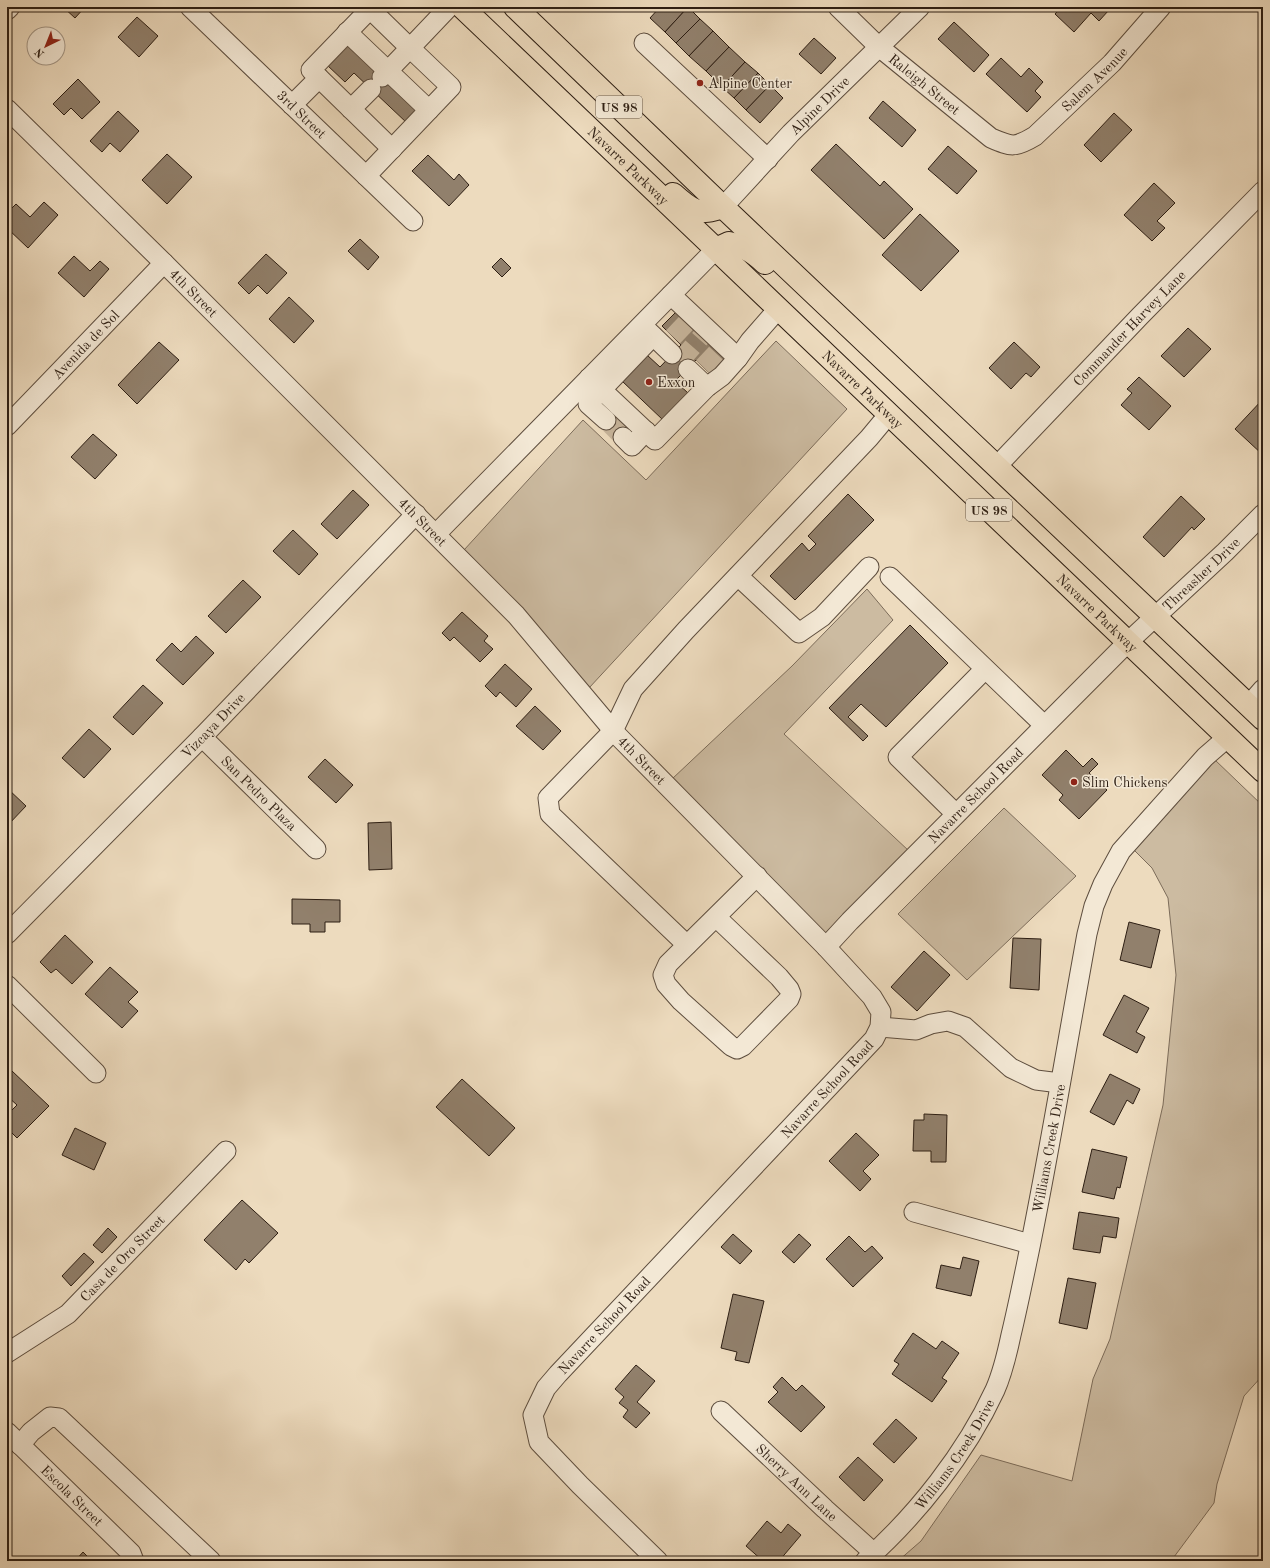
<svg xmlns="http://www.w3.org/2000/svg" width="1270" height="1568" viewBox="0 0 1270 1568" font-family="'Old Standard TT',serif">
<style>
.green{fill:#ccbba1;stroke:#7c6c5a}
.building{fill:#91806c;stroke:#2d1e13}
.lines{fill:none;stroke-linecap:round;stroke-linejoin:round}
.minor-tunnel{stroke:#c7b59c;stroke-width:19;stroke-dasharray:19 10;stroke-linecap:butt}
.minor-casing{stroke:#5d4d3e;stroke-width:21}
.highway-casing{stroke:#2d1e13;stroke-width:24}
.minor{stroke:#f3e8d5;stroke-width:19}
.highway{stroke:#eddbbe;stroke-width:22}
.poi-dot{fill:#8f2418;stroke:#f3e8d5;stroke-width:1.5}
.labels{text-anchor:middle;stroke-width:3;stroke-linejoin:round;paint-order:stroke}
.shield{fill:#f3e8d5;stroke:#685b4d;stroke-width:1}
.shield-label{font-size:13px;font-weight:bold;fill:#2d1e13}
.street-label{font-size:14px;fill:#2d1e13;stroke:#f3e8d5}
.poi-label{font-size:14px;fill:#2d1e13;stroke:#f3e8d5;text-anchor:start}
</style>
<rect width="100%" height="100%" fill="#eddbbe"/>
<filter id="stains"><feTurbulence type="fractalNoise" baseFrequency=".005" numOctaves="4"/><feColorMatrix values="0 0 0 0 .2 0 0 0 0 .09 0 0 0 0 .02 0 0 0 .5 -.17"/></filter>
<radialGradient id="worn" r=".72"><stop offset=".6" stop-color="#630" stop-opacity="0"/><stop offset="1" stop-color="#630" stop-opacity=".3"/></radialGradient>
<g class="green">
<polygon points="776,341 847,409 589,688 464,550 583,420 646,480"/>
<polygon points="867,589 893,620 784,734 909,851 827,935 672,779 792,666"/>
<polygon points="1214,759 1263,806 1263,1375 1244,1396 1217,1484 1214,1503 1171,1561 898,1561 921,1541 981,1455 1072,1481 1093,1379 1110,1339 1163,1105 1176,975 1168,898 1152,868 1133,849"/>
<polygon points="1004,808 1076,876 967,980 898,914"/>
</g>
<g class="building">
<polygon points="63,7 85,7 75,18"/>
<polygon points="660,7 688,7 665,32 650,18"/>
<polygon points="688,7 700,19 676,43 665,32"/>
<polygon points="1061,7 1106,7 1109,10 1099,21 1091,13 1074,32 1055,14"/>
<polygon points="137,17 158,36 139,57 118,37"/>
<polygon points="700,19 713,31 689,56 676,43"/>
<polygon points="954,22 989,55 974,72 938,39"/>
<polygon points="713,31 729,47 706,71 689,56"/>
<polygon points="814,38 836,58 821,74 799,54"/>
<polygon points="347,44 418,111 407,123 354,73 345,82 327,65"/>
<polygon points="729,47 745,62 722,87 706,71"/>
<polygon points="1001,58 1021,77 1029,68 1043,82 1035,91 1041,97 1027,112 986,74"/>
<polygon points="745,62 758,73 734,98 722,87"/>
<polygon points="758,73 770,85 746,110 734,98"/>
<polygon points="78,79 100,102 82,119 71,108 64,115 53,104"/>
<polygon points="770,85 783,98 760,123 746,110"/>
<polygon points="883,101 916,130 902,147 869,118"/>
<polygon points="118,111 139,131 120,152 110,143 102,152 90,141"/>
<polygon points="1114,113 1132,130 1101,162 1084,145"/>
<polygon points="836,144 880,186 884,181 913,209 884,239 811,170"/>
<polygon points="948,146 977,171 957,194 928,169"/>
<polygon points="167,154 192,177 167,204 142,180"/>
<polygon points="428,155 454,180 459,174 469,185 449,206 412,171"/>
<polygon points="1154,183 1175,203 1157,221 1165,228 1152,241 1124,215"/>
<polygon points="44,202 58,215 28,248 7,228 7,213 16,204 30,217"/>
<polygon points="920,214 959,251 921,291 882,255"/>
<polygon points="360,239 379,257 368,270 348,251"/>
<polygon points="266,254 287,273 267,294 258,285 249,294 238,283"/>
<polygon points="74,256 90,271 100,261 109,269 84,297 58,273"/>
<polygon points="501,258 511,268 502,277 492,267"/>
<polygon points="289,297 314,321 294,343 269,319"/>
<polygon points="678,310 732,363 716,379 696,360 675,381 688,393 663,420 622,381 647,355 660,367 681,345 662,326"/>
<polygon points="1188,328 1211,349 1184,377 1161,356"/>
<polygon points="159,342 179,360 137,404 118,385"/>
<polygon points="1014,342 1040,367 1031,377 1026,373 1011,389 989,368"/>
<polygon points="1139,377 1171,406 1149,430 1121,405 1132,393 1127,389"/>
<polygon points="1263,399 1263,455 1235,429"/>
<polygon points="612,414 630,431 618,443 600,426"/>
<polygon points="93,434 117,455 95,479 71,457"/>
<polygon points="353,490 369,505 337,539 321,524"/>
<polygon points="848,494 874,520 795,600 770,576 802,543 809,551 816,544 808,536"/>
<polygon points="1181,496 1205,519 1194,530 1192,527 1164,557 1143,537"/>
<polygon points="293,530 318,554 299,575 273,551"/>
<polygon points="243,580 261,597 226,633 208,616"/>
<polygon points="462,612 488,636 484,641 493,649 480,662 454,637 450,641 442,633"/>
<polygon points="910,625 948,663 886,727 861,704 848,717 868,736 863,741 829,708"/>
<polygon points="196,636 214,653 183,685 156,660 172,643 181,652"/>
<polygon points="505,664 532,689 516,707 500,692 496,697 485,686"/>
<polygon points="143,685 163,703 133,735 113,717"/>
<polygon points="535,706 561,731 543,750 516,726"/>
<polygon points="89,729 111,749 84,778 62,758"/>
<polygon points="1066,750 1083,767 1092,758 1098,764 1089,773 1107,790 1079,819 1059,800 1063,795 1042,775"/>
<polygon points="325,759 353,785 336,803 308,777"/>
<polygon points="7,788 26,806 7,826"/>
<polygon points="391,822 392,869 369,870 368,823"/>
<polygon points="292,899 340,900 340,922 325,922 325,932 310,932 310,924 292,924"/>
<polygon points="1129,922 1160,930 1151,968 1120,960"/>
<polygon points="65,935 93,962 72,984 56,969 51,973 40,962"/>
<polygon points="1013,938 1041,939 1039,990 1010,988"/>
<polygon points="924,951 950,975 917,1011 891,987"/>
<polygon points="110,967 138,992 128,1002 138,1011 122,1028 85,994"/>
<polygon points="1124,995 1149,1008 1136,1032 1145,1037 1137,1053 1103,1035"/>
<polygon points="12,1071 49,1106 17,1138 7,1128 7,1115 17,1105 7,1096 7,1076"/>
<polygon points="1110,1074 1140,1089 1133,1104 1127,1100 1114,1125 1090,1112"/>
<polygon points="462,1079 515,1128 489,1156 436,1107"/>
<polygon points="924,1114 947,1115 946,1162 931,1162 931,1151 913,1151 914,1120 924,1120"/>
<polygon points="75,1128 106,1143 94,1170 62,1155"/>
<polygon points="856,1133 879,1155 863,1171 871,1179 860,1191 829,1161"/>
<polygon points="1092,1149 1127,1157 1120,1188 1117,1187 1114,1199 1082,1192"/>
<polygon points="242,1200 278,1233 249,1263 245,1259 236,1270 204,1240"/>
<polygon points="1079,1212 1119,1218 1116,1238 1103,1236 1100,1253 1073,1249"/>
<polygon points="108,1228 117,1237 102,1253 93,1245"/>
<polygon points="733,1234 752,1251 740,1264 721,1247"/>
<polygon points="799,1234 811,1245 794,1263 782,1252"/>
<polygon points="849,1236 865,1252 872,1246 883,1258 853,1287 826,1259"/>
<polygon points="84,1253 94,1262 71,1286 62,1276"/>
<polygon points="963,1257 979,1261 971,1296 936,1288 941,1265 960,1269"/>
<polygon points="1068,1278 1096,1283 1087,1329 1059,1323"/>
<polygon points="733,1294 764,1301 749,1363 735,1360 737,1352 721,1348"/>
<polygon points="913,1333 936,1349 942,1341 959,1353 942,1378 947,1381 932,1402 892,1374 899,1364 894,1361"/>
<polygon points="636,1365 655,1381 637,1402 650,1413 636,1428 623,1417 628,1410 619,1403 624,1397 615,1389"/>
<polygon points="782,1377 796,1391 802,1385 825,1407 801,1432 768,1402 778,1392 773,1387"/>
<polygon points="896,1419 917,1438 894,1463 873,1444"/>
<polygon points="858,1457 883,1480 864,1501 839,1477"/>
<polygon points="767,1521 781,1533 788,1524 801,1535 779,1561 763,1561 746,1546"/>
<polygon points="83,1552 92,1561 75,1561"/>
</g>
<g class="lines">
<g class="minor-tunnel">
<polyline points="673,337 688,321"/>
<polyline points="680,361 703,335"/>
<polyline points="703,367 719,350"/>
<polyline points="606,420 623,437"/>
</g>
<defs>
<g id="minor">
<path id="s1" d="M190,7l223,214"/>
<path id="s2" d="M838,7l41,40 112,91c21,9 24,10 44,-2l77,-73 49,-56"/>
<polyline points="7,10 10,7"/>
<polyline points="347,32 429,110"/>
<polyline points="644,43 768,159"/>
<polyline points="382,77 410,48 370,9 311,70 392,149"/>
<polyline points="292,105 319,78"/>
<path id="s3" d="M7,109l157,154 352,352 101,120 209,212 46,50 9,15 -1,15 -6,12 -316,335 -12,14 -13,27 6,27 41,43 78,76"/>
<polyline points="351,109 371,89"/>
<polyline points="366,176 451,87 410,48 449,7"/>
<path id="s4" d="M723,207l68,-74 129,-126"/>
<polyline points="644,327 672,354"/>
<polyline points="738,358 750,341 778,309"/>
<polyline points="688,369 707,387"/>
<polyline points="589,378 655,440 707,387 722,376 738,358 671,295"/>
<polyline points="606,420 588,404 653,336"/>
<path id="s5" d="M7,426l157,-163"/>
<polyline points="623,437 632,446 646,431"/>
<path id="s6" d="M997,466l143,-150 123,-125"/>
<polyline points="436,534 716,249"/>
<polyline points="738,576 799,633 822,617 869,567"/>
<polyline points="890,577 1044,725"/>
<polyline points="1249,705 1263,689"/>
<path id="s7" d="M202,737l114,112"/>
<polyline points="956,814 898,757 985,669"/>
<polyline points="716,917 779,977 789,989 791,994 789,999 743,1046 737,1049 731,1046 681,1001 666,984 663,975 668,964 757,876"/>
<path id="s8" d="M7,934l195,-197 214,-223"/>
<polyline points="687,945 550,814 548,798 613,731 633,689 686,630 869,438 889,414"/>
<path id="s9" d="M826,947l24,-26 278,-279 97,-90 38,-38"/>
<polyline points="7,985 96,1073"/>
<polyline points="880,1027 916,1030 931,1024 948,1021 965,1027 1011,1068 1036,1080 1060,1083"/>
<polyline points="914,1212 1030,1244"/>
<path id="s10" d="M7,1353l61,-39 158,-163"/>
<path id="s11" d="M721,1411l104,98 49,44"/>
<path id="s12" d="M7,1432l124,121 3,8"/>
<polyline points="20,1445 31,1432 50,1417 59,1418 211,1561"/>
<path id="s13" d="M865,1561c51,-45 101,-108 130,-171 8,-18 12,-36 16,-55 7,-29 13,-59 19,-88 21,-104 38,-209 57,-313l7,-28 9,-22 18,-33 84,-94 23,-20"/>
</g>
<g id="highway">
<path id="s14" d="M462,7l801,764"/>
<polyline points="515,7 723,207 1263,719"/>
<path d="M673,194c20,18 25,21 50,13"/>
<path d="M716,249l13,-6c15,3 25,10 36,20"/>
</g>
</defs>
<use href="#minor" class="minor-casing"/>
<use href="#highway" class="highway-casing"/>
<use href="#minor" class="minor"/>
<use href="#highway" class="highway"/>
</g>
<g class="poi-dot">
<circle cx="700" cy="83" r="4"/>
<circle cx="649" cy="382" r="4"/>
<circle cx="1074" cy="782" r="4"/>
</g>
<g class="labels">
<g class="shield">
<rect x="596" y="96" width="46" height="22" rx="3"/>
<rect x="966" y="499" width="46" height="22" rx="3"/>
</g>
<g class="shield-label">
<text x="619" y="112">US 98</text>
<text x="989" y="515">US 98</text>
</g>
<g class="street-label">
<text dy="5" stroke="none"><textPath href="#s2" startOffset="331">Salem Avenue</textPath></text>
<text dy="5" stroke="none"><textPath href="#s2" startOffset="116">Raleigh Street</textPath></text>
<text dy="5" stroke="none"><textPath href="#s4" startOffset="140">Alpine Drive</textPath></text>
<text dy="5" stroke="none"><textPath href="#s1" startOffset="155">3rd Street</textPath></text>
<text dy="5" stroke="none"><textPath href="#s14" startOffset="230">Navarre Parkway</textPath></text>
<text dy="5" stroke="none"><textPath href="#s3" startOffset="262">4th Street</textPath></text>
<text dy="5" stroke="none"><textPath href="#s6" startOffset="191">Commander Harvey Lane</textPath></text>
<text dy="5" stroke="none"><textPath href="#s5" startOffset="113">Avenida de Sol</textPath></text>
<text dy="5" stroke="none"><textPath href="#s14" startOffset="554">Navarre Parkway</textPath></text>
<text dy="5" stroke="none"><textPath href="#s3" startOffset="586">4th Street</textPath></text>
<text dy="5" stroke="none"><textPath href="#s9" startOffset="529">Threasher Drive</textPath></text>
<text dy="5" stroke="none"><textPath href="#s14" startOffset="878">Navarre Parkway</textPath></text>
<text dy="5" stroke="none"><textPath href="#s8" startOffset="293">Vizcaya Drive</textPath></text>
<text dy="5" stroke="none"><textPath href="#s3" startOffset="910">4th Street</textPath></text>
<text dy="5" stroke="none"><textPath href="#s7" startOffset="80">San Pedro Plaza</textPath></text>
<text dy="5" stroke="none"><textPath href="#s9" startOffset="213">Navarre School Road</textPath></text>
<text transform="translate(827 1089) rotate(-47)" y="5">Navarre School Road</text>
<text dy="5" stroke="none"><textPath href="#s13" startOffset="464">Williams Creek Drive</textPath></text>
<text dy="5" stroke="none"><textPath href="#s10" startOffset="150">Casa de Oro Street</textPath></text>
<text transform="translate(604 1325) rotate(-47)" y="5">Navarre School Road</text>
<text dy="5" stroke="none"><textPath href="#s13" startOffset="140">Williams Creek Drive</textPath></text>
<text dy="5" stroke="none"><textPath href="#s11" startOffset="104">Sherry Ann Lane</textPath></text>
<text dy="5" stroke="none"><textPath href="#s12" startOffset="91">Escola Street</textPath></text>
</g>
<g class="poi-label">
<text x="708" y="88">Alpine Center</text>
<text x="657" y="387">Exxon</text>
<text x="1082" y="787">Slim Chickens</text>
</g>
</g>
<rect width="1270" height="1568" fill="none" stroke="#eddbbe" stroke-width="24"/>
<rect x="8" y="8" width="1254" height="1552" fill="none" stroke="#2d1e13" stroke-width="2"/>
<rect x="12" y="12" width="1246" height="1544" fill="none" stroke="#2d1e13"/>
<g transform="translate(46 46) rotate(223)"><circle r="19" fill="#f3e8d5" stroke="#a49787"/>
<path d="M0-3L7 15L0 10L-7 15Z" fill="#8f2418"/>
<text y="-6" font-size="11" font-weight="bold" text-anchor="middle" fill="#2d1e13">N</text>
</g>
<rect width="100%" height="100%" filter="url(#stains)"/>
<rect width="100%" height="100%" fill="url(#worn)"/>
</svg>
